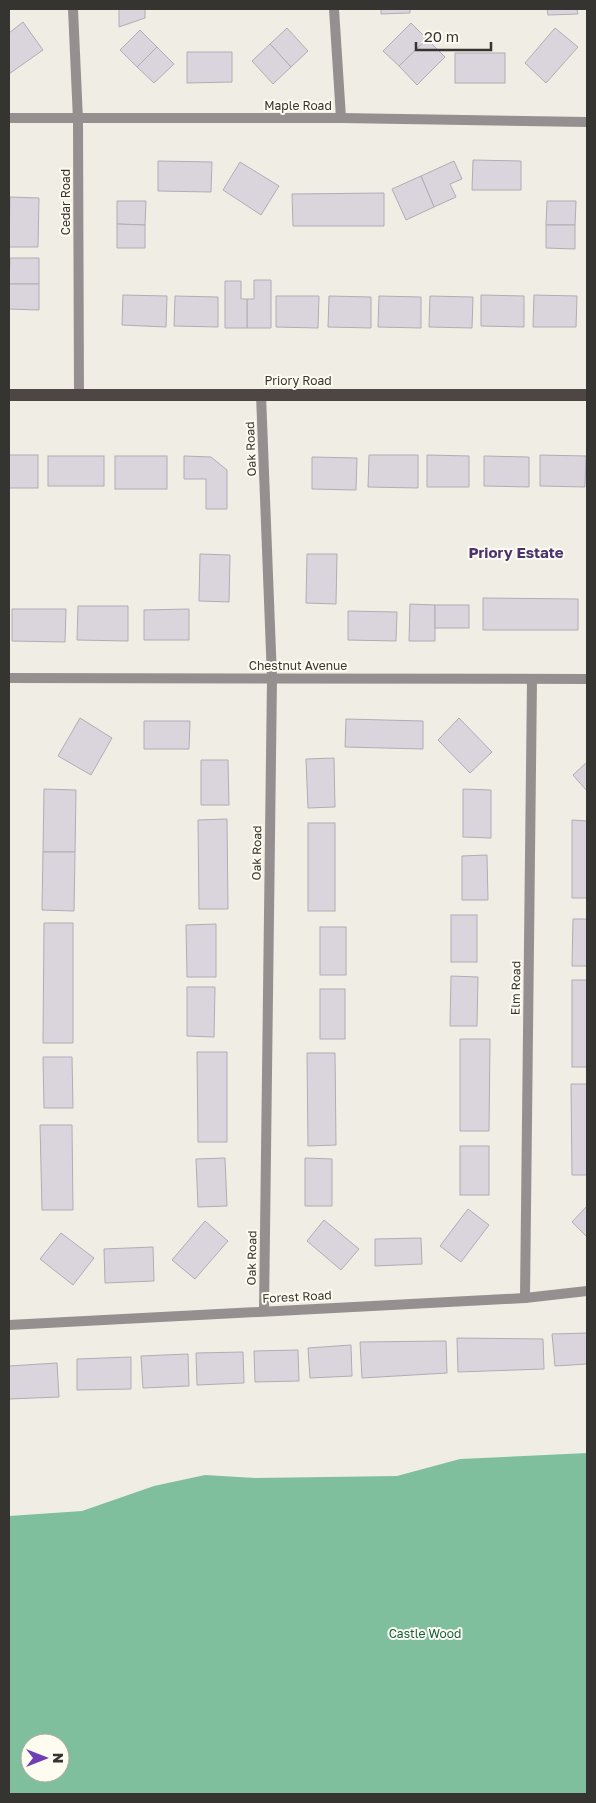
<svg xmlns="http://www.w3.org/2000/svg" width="596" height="1803" viewBox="0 0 596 1803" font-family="'Golos Text',sans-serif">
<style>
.forest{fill:#80bf9e;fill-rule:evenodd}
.building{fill:#dad4dc;stroke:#b2acb4}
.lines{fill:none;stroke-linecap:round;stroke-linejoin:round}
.street{stroke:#95908f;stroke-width:10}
.primary{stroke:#4d4644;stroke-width:12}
.labels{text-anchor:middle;stroke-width:4;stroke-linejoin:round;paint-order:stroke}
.street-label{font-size:12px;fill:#353430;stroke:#fefbf1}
.park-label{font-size:12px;fill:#125e40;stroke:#fefbf1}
.quarter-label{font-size:15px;font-weight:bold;fill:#4a3470;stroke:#fefbf1}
</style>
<rect width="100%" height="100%" fill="#f0ede4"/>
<path class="forest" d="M587,1453v341h-578v-278l73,-5 72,-25 51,-11 50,3 142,-2 63,-17zM30,1743h30v30h-30z"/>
<g class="building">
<polygon points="119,9 145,9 145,18 119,27"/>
<polygon points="381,9 410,9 410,13 381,14"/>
<polygon points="547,9 577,9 578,14 548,15"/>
<polygon points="23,22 43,50 9,74 9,33"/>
<polygon points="411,23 427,39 399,66 383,51"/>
<polygon points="287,28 308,51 291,67 270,44"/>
<polygon points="555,28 578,47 546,83 525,63"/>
<polygon points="140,30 157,47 137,67 120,50"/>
<polygon points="427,39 445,57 417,85 399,66"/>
<polygon points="270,44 291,67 273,84 252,61"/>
<polygon points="157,47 174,64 154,83 137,67"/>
<polygon points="187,52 232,52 232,82 187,83"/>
<rect x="455" y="53" width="50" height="30"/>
<polygon points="473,160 521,161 521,190 472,190"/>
<polygon points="158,161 212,162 211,192 158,191"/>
<polygon points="454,161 462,179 450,184 456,197 434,207 421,176"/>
<polygon points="240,162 279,186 261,215 223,190"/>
<polygon points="421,176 434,207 406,220 392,189"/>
<polygon points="384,193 384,226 293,226 292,194"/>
<polygon points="10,197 39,198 38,247 9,247"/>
<polygon points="117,201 146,201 145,225 117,224"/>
<polygon points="547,201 576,201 575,225 546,225"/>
<polygon points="117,224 145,225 145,248 117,248"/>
<polygon points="546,225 575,225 575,249 546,248"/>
<polygon points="10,258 39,258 39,284 9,284"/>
<polygon points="254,280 271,280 271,328 247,328 247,299 254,299"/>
<polygon points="225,281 241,281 241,299 247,299 247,328 225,328"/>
<polygon points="9,284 39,284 39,310 9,309"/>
<polygon points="123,295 167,296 166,327 122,325"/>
<polygon points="481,295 524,296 524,327 481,326"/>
<polygon points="534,295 577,296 576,327 533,327"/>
<polygon points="175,296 218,297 218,327 174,326"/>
<polygon points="276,296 319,296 318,328 276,327"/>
<polygon points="329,296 371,297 371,328 328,327"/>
<polygon points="379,296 421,297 421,328 378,327"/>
<polygon points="430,296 473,297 472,328 429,327"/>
<rect x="9" y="455" width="29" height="33"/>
<polygon points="369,455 418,455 418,488 368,487"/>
<polygon points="427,455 469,456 469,487 427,487"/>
<polygon points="540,455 586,456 585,487 540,486"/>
<rect x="48" y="456" width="56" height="30"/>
<rect x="115" y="456" width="52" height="33"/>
<polygon points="184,456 211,457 227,470 227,509 206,509 206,479 184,479"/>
<polygon points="484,456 529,457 529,487 484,486"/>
<polygon points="312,457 357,458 356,490 312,489"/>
<polygon points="200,554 230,555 229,602 199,601"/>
<polygon points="307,554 337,554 336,604 306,603"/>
<polygon points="483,598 578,599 578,630 483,630"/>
<polygon points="410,604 435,605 435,641 409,641"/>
<rect x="435" y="605" width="34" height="23"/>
<polygon points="78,606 128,606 128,641 77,640"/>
<polygon points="12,609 66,609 65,642 12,641"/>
<polygon points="189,609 189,640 144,640 144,610"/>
<polygon points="348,611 397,612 396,641 348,640"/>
<polygon points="80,718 112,738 91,775 58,756"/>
<polygon points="459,718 492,752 470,773 438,740"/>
<polygon points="346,719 423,721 423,749 345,747"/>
<polygon points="144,721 190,721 189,749 144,749"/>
<polygon points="334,758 335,807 308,808 306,759"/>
<polygon points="201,760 228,760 229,805 201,805"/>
<polygon points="587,762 587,791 573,775"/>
<polygon points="44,789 76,790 75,852 43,852"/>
<polygon points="463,789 491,790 491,838 463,837"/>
<polygon points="227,819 228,909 199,909 198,820"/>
<polygon points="572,820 587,821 587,898 572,898"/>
<rect x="308" y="823" width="27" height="88"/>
<polygon points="43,852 75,852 74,911 42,910"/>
<polygon points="487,855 488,900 462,900 462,856"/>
<rect x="451" y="915" width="26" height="47"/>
<polygon points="573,919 587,919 587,966 572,966"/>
<polygon points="44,923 73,923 73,1043 43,1043"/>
<polygon points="216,924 216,977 187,977 186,925"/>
<rect x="320" y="927" width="26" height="48"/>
<polygon points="451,976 478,977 477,1026 450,1026"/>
<rect x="572" y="980" width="15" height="87"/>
<polygon points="187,987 215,987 214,1037 187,1036"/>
<rect x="320" y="989" width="25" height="50"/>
<polygon points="460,1039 490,1039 489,1131 460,1131"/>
<polygon points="197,1052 227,1052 227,1142 198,1142"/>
<polygon points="307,1053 335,1053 336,1145 308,1146"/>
<polygon points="43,1057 72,1057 73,1108 44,1108"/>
<polygon points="571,1084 587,1084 587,1175 572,1175"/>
<polygon points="40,1125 72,1125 73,1210 42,1210"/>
<rect x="460" y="1146" width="29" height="49"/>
<polygon points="225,1158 227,1206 198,1207 196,1159"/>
<polygon points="305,1158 332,1159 332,1206 305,1206"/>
<polygon points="587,1206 587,1237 572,1222"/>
<polygon points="468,1209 489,1225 461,1262 440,1246"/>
<polygon points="324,1220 359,1249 341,1270 307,1241"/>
<polygon points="205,1221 228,1241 195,1279 172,1260"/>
<polygon points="61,1233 94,1258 73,1285 40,1259"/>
<polygon points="421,1238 422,1264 375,1266 375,1239"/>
<polygon points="153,1247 154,1281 105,1283 104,1249"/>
<polygon points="587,1333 587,1364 555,1366 552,1334"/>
<polygon points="457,1338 543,1339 544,1369 458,1372"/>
<polygon points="446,1341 447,1373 362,1378 360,1342"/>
<polygon points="351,1345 352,1376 310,1378 308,1348"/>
<polygon points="298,1350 299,1381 255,1382 254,1351"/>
<polygon points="243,1352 244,1383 197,1385 196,1353"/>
<polygon points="188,1354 189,1386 143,1388 141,1356"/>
<polygon points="131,1357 131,1389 77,1390 77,1359"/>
<polygon points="57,1363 59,1397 9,1399 9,1366"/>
</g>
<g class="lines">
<g class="street">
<polyline points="73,9 78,120 79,395"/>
<polyline points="334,9 341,118"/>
<polyline points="9,118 341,118 587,122"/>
<polyline points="261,395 272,678 264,1311"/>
<polyline points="9,678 587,679"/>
<polyline points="525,1298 532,679"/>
<polyline points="9,1325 525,1298 587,1291"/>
</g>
<polyline class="primary" points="9,395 587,395"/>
</g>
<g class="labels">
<g class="street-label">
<text x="298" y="110">Maple Road</text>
<text transform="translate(66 202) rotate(-90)" y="4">Cedar Road</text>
<text x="298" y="385">Priory Road</text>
<text transform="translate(251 449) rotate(-92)" y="4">Oak Road</text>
<text x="298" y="670">Chestnut Avenue</text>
<text transform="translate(257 853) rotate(-89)" y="4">Oak Road</text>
<text transform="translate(516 988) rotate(-89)" y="4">Elm Road</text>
<text transform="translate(252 1258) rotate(-89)" y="4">Oak Road</text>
<text transform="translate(297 1297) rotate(-3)" y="4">Forest Road</text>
</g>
<g class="park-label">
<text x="425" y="1638">Castle Wood</text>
</g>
<g class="quarter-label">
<text x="516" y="558">Priory Estate</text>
</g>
</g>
<rect width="596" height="1803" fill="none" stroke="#353430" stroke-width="20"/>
<g transform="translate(45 1758) rotate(90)"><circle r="24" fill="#fefbf1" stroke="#aeaba4"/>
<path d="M0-4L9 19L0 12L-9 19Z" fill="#6e3eb5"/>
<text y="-8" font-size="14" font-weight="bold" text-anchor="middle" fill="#353430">N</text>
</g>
<path d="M416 42v8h75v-8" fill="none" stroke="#353430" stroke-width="2.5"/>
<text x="424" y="42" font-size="15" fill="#353430" stroke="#fefbf1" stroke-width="4" paint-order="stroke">20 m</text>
</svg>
